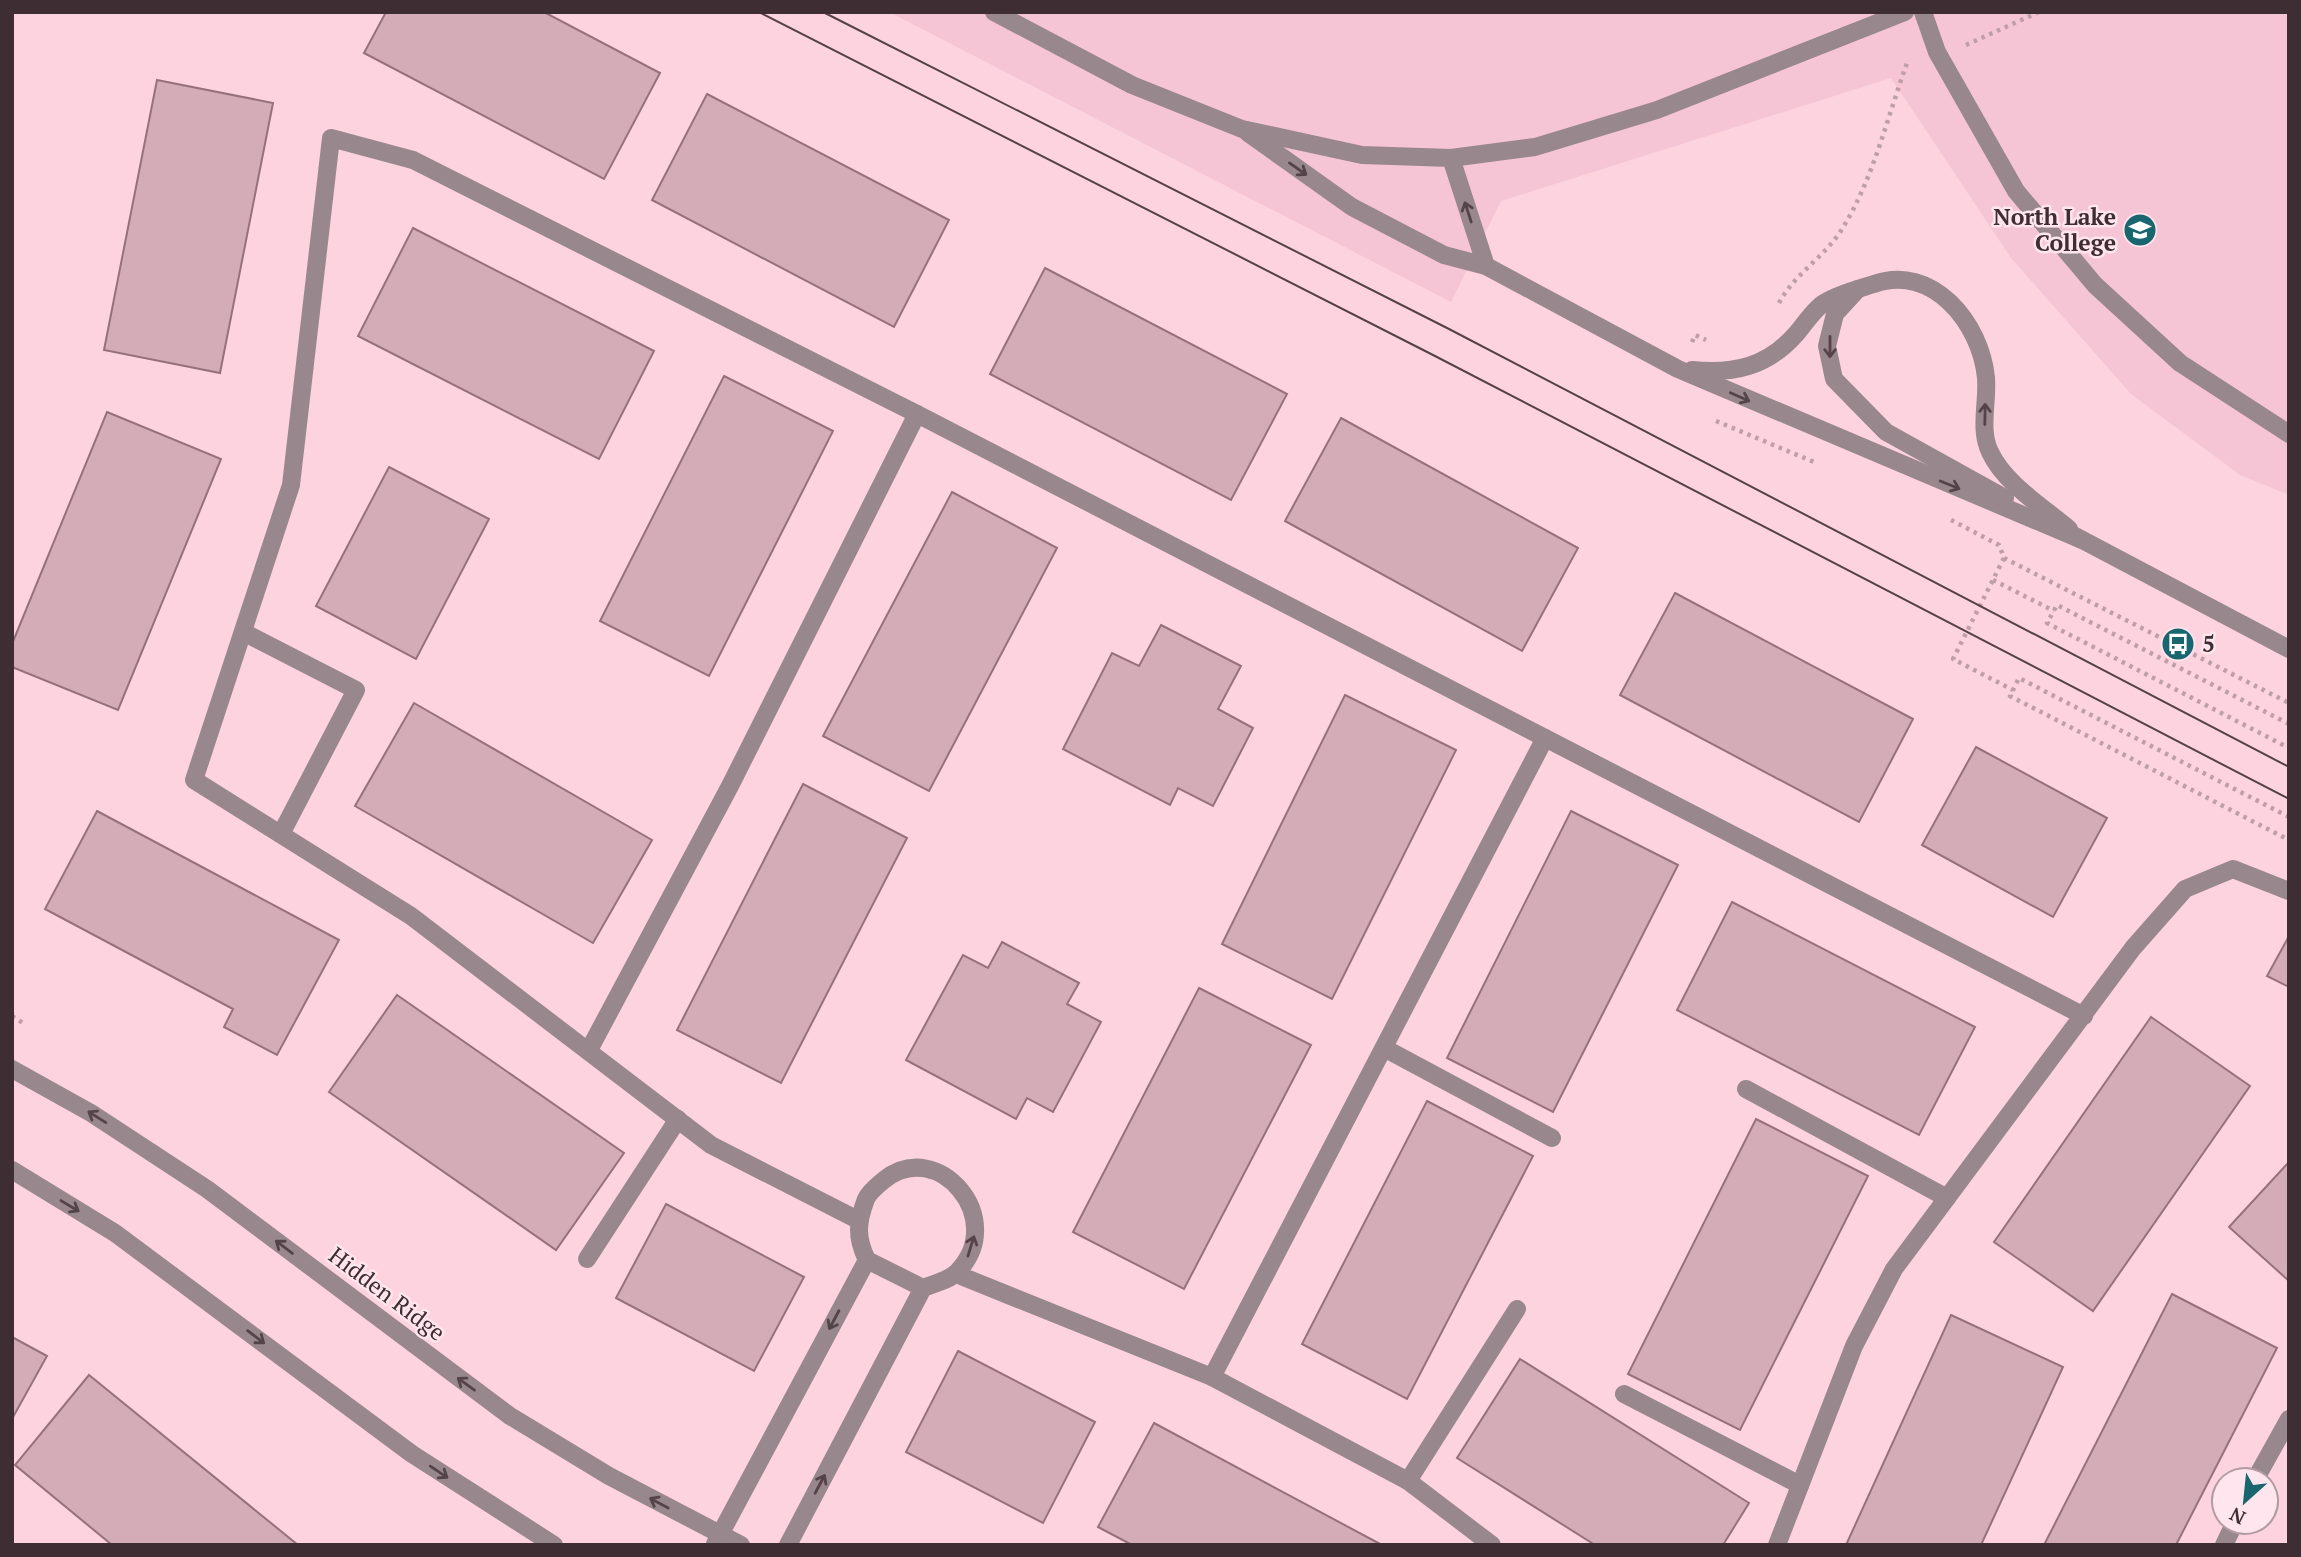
<svg xmlns="http://www.w3.org/2000/svg" width="2301" height="1557" viewBox="0 0 2301 1557" font-family="'PT Serif',serif">
<style>
.built{fill:#f6c5d5}
.building{fill:#d4acb8;stroke:#96717d;stroke-width:2}
.lines{fill:none;stroke-linecap:round;stroke-linejoin:round}
.path{stroke:#bf9ea8;stroke-width:4.5;stroke-dasharray:3.5 5;stroke-linecap:butt}
.minor{stroke:#98878c;stroke-width:18}
.tram{stroke:#544147;stroke-width:2}
.oneway{stroke:#544449}
.labels{text-anchor:middle;stroke-width:5;stroke-linejoin:round;paint-order:stroke}
.poi-label{font-size:23px;font-weight:bold;fill:#3e2e33;stroke:#ffe5ed;text-anchor:end}
.street-label{font-size:23px;fill:#3e2e33;stroke:#ffe5ed}
</style>
<rect width="100%" height="100%" fill="#fdd3e0"/>
<polygon class="built" points="889,12 2289,12 2289,495 2240,475 2131,394 2011,258 1891,78 1501,201 1451,302"/>
<g class="building">
<polygon points="386,12 544,12 660,73 604,179 364,53"/>
<polygon points="157,80 273,103 220,373 104,350"/>
<polygon points="707,94 949,220 894,327 652,200"/>
<polygon points="413,228 654,351 599,459 358,336"/>
<polygon points="1045,268 1287,394 1231,500 990,374"/>
<polygon points="724,376 833,431 709,676 600,621"/>
<polygon points="107,412 221,459 118,710 12,667 12,644"/>
<polygon points="1341,418 1578,548 1522,651 1285,521"/>
<polygon points="389,467 489,519 416,659 316,606"/>
<polygon points="952,492 1057,548 929,791 823,736"/>
<polygon points="1675,593 1913,719 1859,822 1620,695"/>
<polygon points="1161,625 1241,666 1218,709 1253,728 1213,806 1178,788 1170,805 1063,749 1112,653 1139,666"/>
<polygon points="1345,695 1456,750 1332,999 1222,944"/>
<polygon points="414,703 652,840 593,943 355,806"/>
<polygon points="1976,747 2107,818 2053,917 1922,845"/>
<polygon points="803,784 907,838 781,1083 677,1030"/>
<polygon points="97,811 339,940 277,1055 224,1027 233,1009 45,909"/>
<polygon points="1571,811 1678,865 1553,1112 1447,1058"/>
<polygon points="1732,902 1975,1027 1919,1135 1677,1010"/>
<polygon points="2289,936 2289,987 2267,976"/>
<polygon points="1002,942 1079,983 1067,1004 1101,1022 1053,1112 1027,1098 1016,1119 906,1060 963,955 988,968"/>
<polygon points="1199,988 1311,1045 1184,1289 1073,1232"/>
<polygon points="397,995 624,1153 556,1250 329,1092"/>
<polygon points="2151,1017 2250,1086 2093,1311 1994,1242"/>
<polygon points="1427,1101 1533,1156 1407,1399 1302,1344"/>
<polygon points="1756,1119 1868,1176 1740,1430 1628,1374"/>
<polygon points="2289,1162 2289,1281 2229,1227"/>
<polygon points="666,1204 804,1277 754,1371 616,1298"/>
<polygon points="2172,1294 2277,1348 2176,1545 2044,1545"/>
<polygon points="1951,1315 2063,1367 1981,1545 1846,1545"/>
<polygon points="12,1337 47,1356 12,1419"/>
<polygon points="958,1351 1095,1422 1043,1523 906,1452"/>
<polygon points="1520,1359 1749,1503 1723,1545 1595,1545 1457,1458"/>
<polygon points="89,1375 298,1545 112,1545 15,1465"/>
<polygon points="1154,1423 1382,1545 1132,1545 1098,1527"/>
</g>
<g class="lines">
<g class="path">
<polyline points="1966,45 2039,12"/>
<path d="M1779,303c16,-30 46,-46 63,-74 31,-49 45,-111 65,-166"/>
<polyline points="1692,342 1695,335 1706,340"/>
<polyline points="1716,421 1814,462"/>
<polyline points="1951,520 1999,545 2004,558 2289,703"/>
<polyline points="2004,558 1953,659 2013,690"/>
<polyline points="1993,580 2054,611"/>
<polyline points="2289,724 2057,605 2047,623 2289,748"/>
<polyline points="2289,817 2019,678 2010,696 2289,840"/>
<polyline points="12,1016 23,1023"/>
</g>
<g class="minor">
<polyline points="994,12 1132,85 1242,129 1362,155 1451,158 1535,147 1657,110 1905,12"/>
<polyline points="1923,12 1937,52 2016,191 2095,285 2180,363 2289,434"/>
<polyline points="1248,133 1352,207 1444,255 1486,266 1678,369 2082,540"/>
<polyline points="1451,158 1486,266"/>
<polyline points="1858,289 1835,314 1827,346 1834,379 1886,432 2005,498"/>
<path d="M1692,370c42,4 75,-3 104,-36 8,-9 18,-25 28,-31 14,-9 34,-14 50,-19 58,-21 107,39 112,94 2,24 -7,52 4,74 14,31 53,55 79,77"/>
<polyline points="2073,535 2289,649"/>
<polyline points="243,632 356,690 281,834"/>
<polyline points="1384,1048 1552,1138"/>
<polyline points="589,1050 730,786 917,414"/>
<polyline points="12,1069 91,1113 207,1189 510,1416 609,1476 741,1545"/>
<polyline points="1746,1089 1947,1198"/>
<polyline points="12,1170 115,1233 412,1454 554,1545"/>
<polyline points="858,1220 711,1145 411,916 194,780 291,485 331,138 413,160 917,414 2084,1016"/>
<polyline points="587,1259 678,1119"/>
<polyline points="956,1274 1212,1377 1545,738"/>
<polyline points="1212,1377 1408,1481 1492,1545"/>
<polyline points="1624,1394 1800,1485"/>
<polyline points="2255,1480 2289,1419"/>
<polyline points="1408,1481 1517,1309"/>
<polyline points="715,1544 867,1260"/>
<path d="M788,1545l135,-257c10,-4 27,-8 34,-16 52,-52 -19,-136 -73,-92 -7,6 -14,11 -18,19 -9,24 -10,38 1,61l56,28"/>
<polyline points="1777,1545 1854,1346 1894,1269 2133,948 2185,889 2233,869 2289,891"/>
<polyline points="2224,1545 2235,1522"/>
</g>
<g class="tram">
<polyline points="759,12 1435,356 2289,799"/>
<polyline points="823,12 1449,329 2289,767"/>
</g>
</g>
<defs><path id="oneway-shaft" d="M-6 0H5M1.5-3L5.5 0L1.5 3" fill="none" stroke-width="1.6" stroke-linecap="round" stroke-linejoin="round" transform="scale(1.75)"/></defs>
<g class="oneway">
<use href="#oneway-shaft" transform="translate(1298 169) rotate(35)"/>
<use href="#oneway-shaft" transform="translate(1468 212) rotate(-108)"/>
<use href="#oneway-shaft" transform="translate(1830 347) rotate(90)"/>
<use href="#oneway-shaft" transform="translate(1740 397) rotate(24)"/>
<use href="#oneway-shaft" transform="translate(1985 414) rotate(-89)"/>
<use href="#oneway-shaft" transform="translate(1950 485) rotate(22)"/>
<use href="#oneway-shaft" transform="translate(97 1117) rotate(-148)"/>
<use href="#oneway-shaft" transform="translate(70 1206) rotate(31)"/>
<use href="#oneway-shaft" transform="translate(971 1246) rotate(-73)"/>
<use href="#oneway-shaft" transform="translate(284 1247) rotate(-143)"/>
<use href="#oneway-shaft" transform="translate(834 1320) rotate(118)"/>
<use href="#oneway-shaft" transform="translate(256 1337) rotate(37)"/>
<use href="#oneway-shaft" transform="translate(466 1384) rotate(-144)"/>
<use href="#oneway-shaft" transform="translate(439 1472) rotate(34)"/>
<use href="#oneway-shaft" transform="translate(820 1484) rotate(-62)"/>
<use href="#oneway-shaft" transform="translate(659 1503) rotate(-152)"/>
</g>
<defs>
<symbol id="university-disc" viewBox="-11 -11 22 22"><circle r="9.5" fill="#1a6670" stroke="#ffe5ed"/><path d="M0-5L7-2L0 1L-7-2ZM-4 1L0 2.5L4 1V4Q0 6-4 4Z" fill="#fff"/></symbol>
<symbol id="bus-disc" viewBox="-11 -11 22 22"><circle r="9.5" fill="#1a6670" stroke="#ffe5ed"/><path d="M-5-6H5V4H4V6H2V4H-2V6H-4V4H-5ZM-3.5-4V0h7V-4ZM-3.5 1.2v1.5H-2V1.2ZM2 1.2v1.5H3.5V1.2Z" fill="#fff"/></symbol>
</defs>
<g fill-rule="evenodd">
<use href="#university-disc" x="2121" y="211" width="38" height="38"/>
<use href="#bus-disc" x="2159" y="625" width="38" height="38"/>
</g>
<g class="labels">
<g class="poi-label">
<text x="2116" y="225">North Lake<tspan x="2116" dy="26">College</tspan></text>
<text x="2202" y="652" text-anchor="start">5</text>
</g>
<g class="street-label">
<text transform="translate(387 1294) rotate(37)" y="8">Hidden Ridge</text>
</g>
</g>
<rect width="2301" height="1557" fill="none" stroke="#3e2e33" stroke-width="28"/>
<g transform="translate(2245 1501) rotate(207)"><circle r="33" fill="#ffe5ed" stroke="#b29ca3" stroke-width="2"/>
<path d="M0-5L12 26L0 18L-12 26Z" fill="#1a6670"/>
<text y="-10" font-size="19" font-weight="bold" text-anchor="middle" fill="#3e2e33">N</text>
</g>
</svg>
